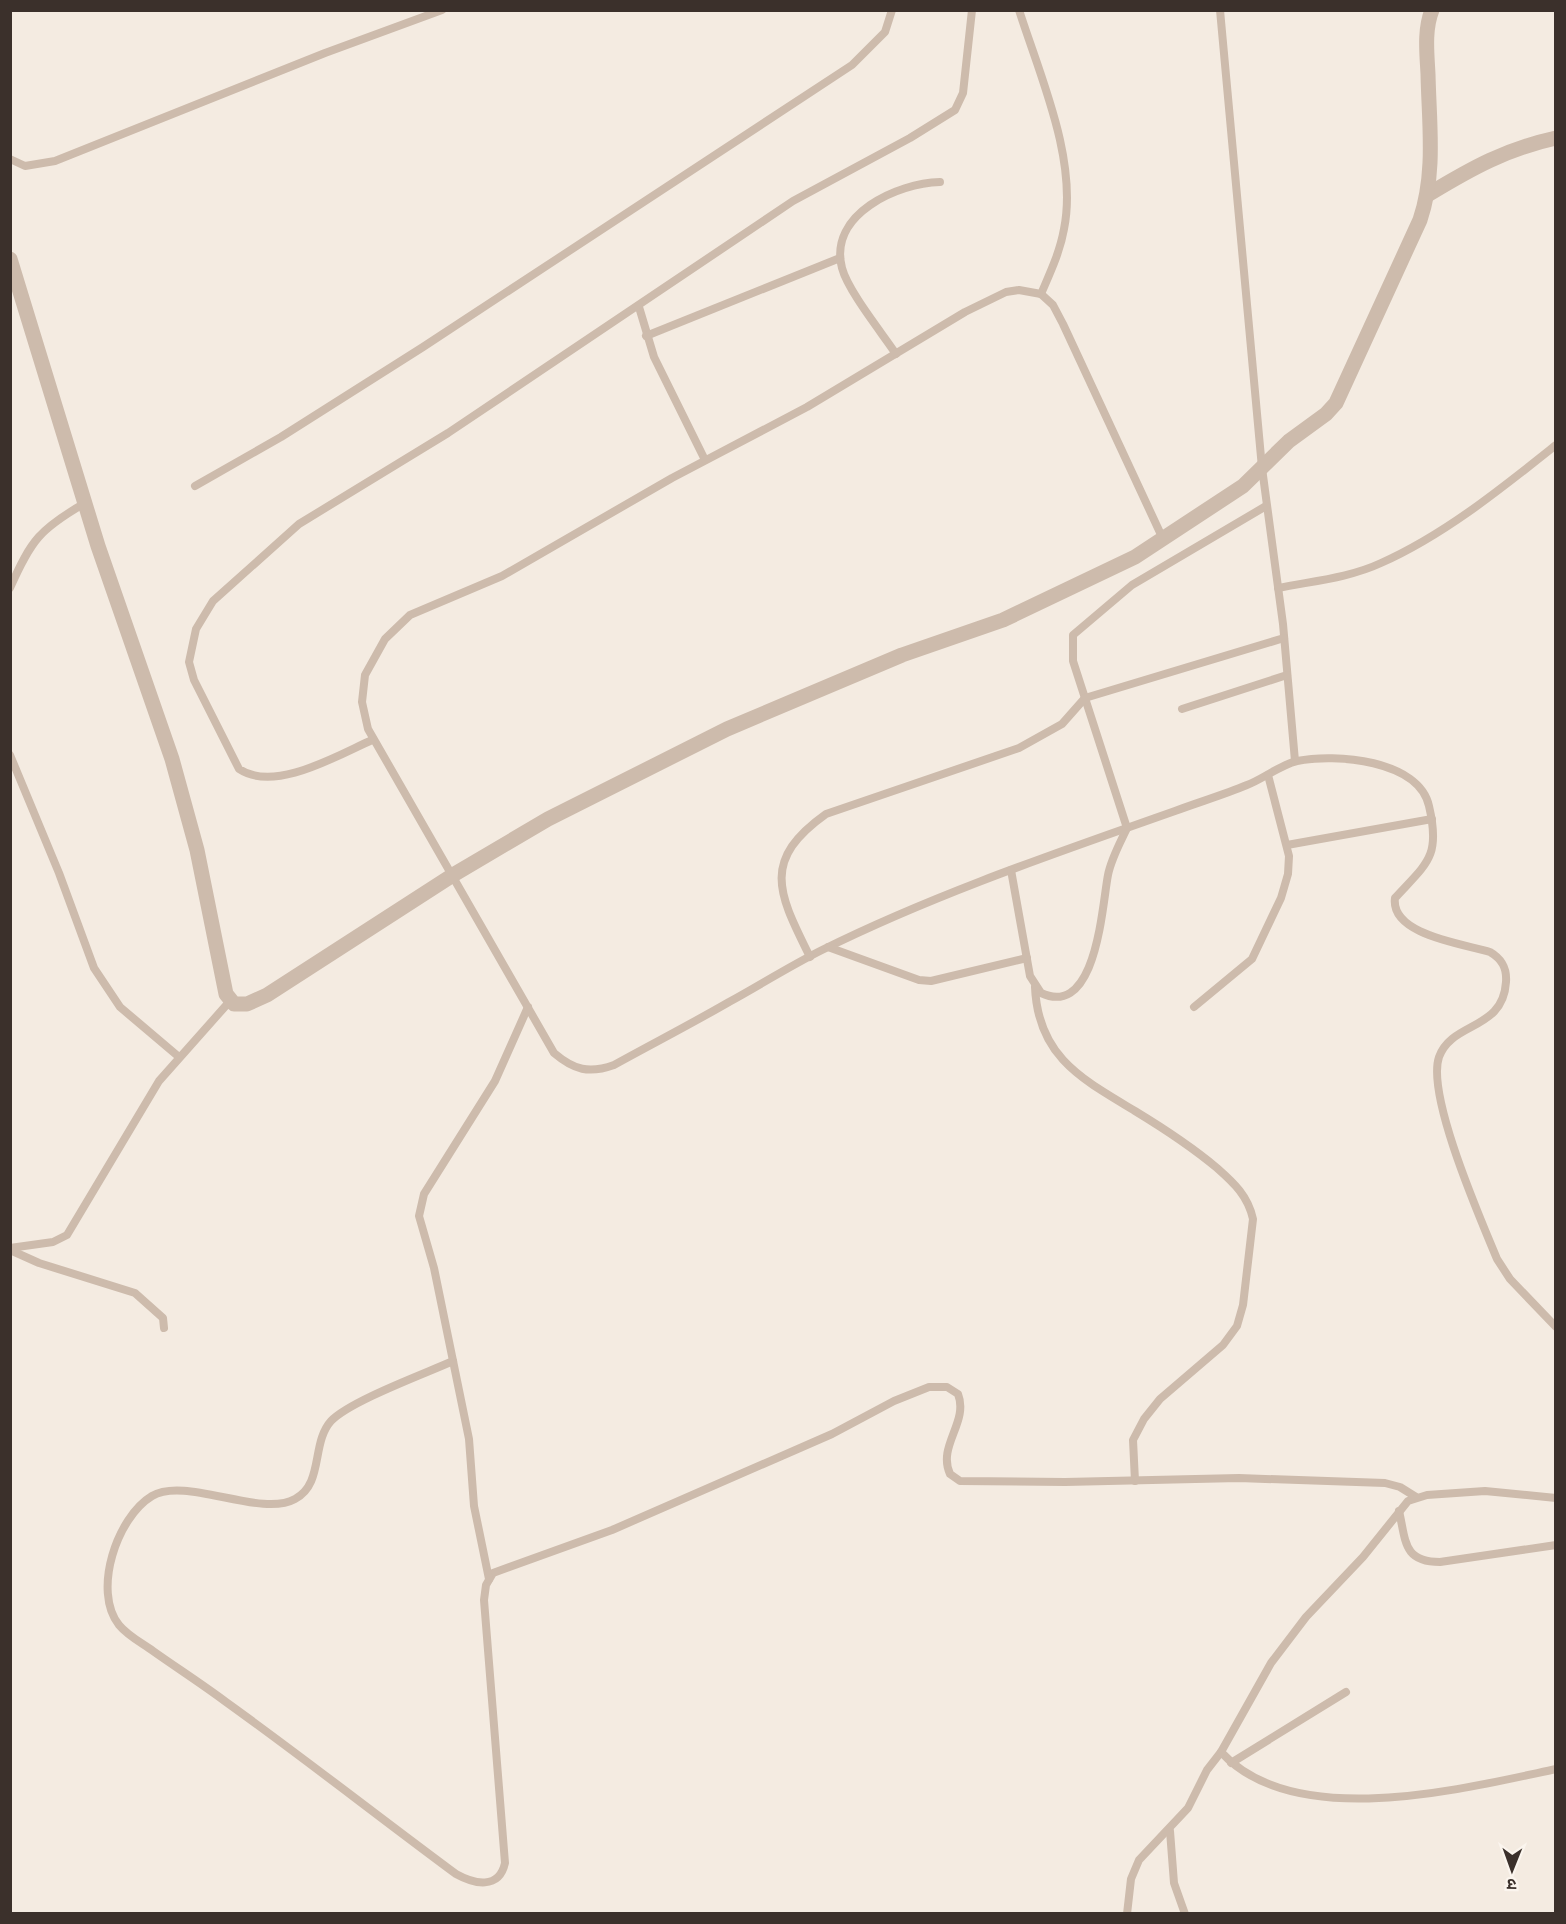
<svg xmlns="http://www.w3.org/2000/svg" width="1566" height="1924" viewBox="0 0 1566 1924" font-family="'Asap Condensed','Noto Sans Devanagari',sans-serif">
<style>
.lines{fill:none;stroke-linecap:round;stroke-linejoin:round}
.lane{stroke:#cdbbac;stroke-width:8}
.street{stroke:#cdbbac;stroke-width:15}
</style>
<rect width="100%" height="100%" fill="#f4ebe1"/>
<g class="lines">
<g class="lane">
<path d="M1019,10c21,66 59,150 45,219 -4,23 -14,44 -23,65l-22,-4 -13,2 -41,20 -158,95 -135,71 -170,98 -92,39 -25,24 -20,36 -3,27 6,27 186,324c20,17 35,21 60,12 38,-21 77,-41 115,-63 31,-17 61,-36 93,-52 113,-56 234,-97 353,-139 24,-9 48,-16 72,-26 16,-6 33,-20 50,-24 38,-8 122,-1 132,45 12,51 -2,57 -34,92 -5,37 69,46 95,54 12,7 17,16 16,30 -3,49 -54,39 -67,75 -13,38 42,163 58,202l13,20 46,48"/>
<polyline points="1220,10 1262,468 1283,624 1295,761"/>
<polyline points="10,159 25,166 55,161 325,53 442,10"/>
<polyline points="1041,294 1053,305 1063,324 1163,539"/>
<polyline points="639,307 654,357 705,460"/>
<polyline points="646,336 840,258"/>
<path d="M896,354c-14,-21 -48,-63 -54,-86 -14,-54 56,-85 98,-86"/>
<polyline points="195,486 281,437 423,347 852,65 885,32 892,10"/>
<path d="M10,588c21,-48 30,-59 75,-85"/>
<path d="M1278,588c34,-7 71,-10 103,-25 63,-28 121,-75 175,-118"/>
<polyline points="1182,709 1287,675"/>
<path d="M372,740c-34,15 -97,53 -133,29l-45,-89 -5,-18 7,-33 17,-28 86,-77 149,-91 345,-232 117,-63 45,-28 8,-17 9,-83"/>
<polyline points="10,755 59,873 94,968 120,1007 179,1057"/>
<polyline points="1287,845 1432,819"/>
<path d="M1011,870l19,106 11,17c56,26 61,-88 67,-118 3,-16 12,-32 19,-47l-54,-167v-26l59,-50 134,-79"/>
<polyline points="828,947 919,980 931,981 1027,958"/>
<path d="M810,957c-31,-63 -50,-96 16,-143l193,-66 43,-24 23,-26 199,-60"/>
<path d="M1035,987c3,70 47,92 100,124 28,17 57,36 82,57 17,15 31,28 36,51l-10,86 -6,21 -14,19 -63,54 -16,20 -11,21 2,41"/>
<polyline points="1194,1007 1252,959 1281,898 1288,874 1289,856 1268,775"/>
<polyline points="10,1248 53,1242 67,1235 159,1081 230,1001"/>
<polyline points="10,1250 39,1263 135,1293 163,1318 164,1328"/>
<path d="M453,1361c-29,13 -103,40 -122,60 -20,22 -7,63 -36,78 -34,19 -110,-23 -143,-3 -35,21 -60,95 -33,129 9,11 23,18 34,26 24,17 49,33 73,51 78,56 153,115 230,172 18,10 43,16 49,-11l-21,-263 2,-15 7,-12 119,-43 220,-96 62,-33 35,-14h18l11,7c11,28 -21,52 -8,80l10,7 105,1 174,-4 146,5 15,4 16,10"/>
<path d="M1399,1511c7,30 4,51 41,51l116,-17"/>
<polyline points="489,1579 474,1506 469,1439 434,1268 419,1216 424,1194 495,1081 528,1007"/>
<path d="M1221,1752c73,80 241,37 335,17"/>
<polyline points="1231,1763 1346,1692"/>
<polyline points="1170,1831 1174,1883 1185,1914"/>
<polyline points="1127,1914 1131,1879 1139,1860 1188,1808 1207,1770 1221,1752 1271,1663 1306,1617 1363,1557 1408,1501 1427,1495 1485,1491 1556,1498"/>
</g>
<g class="street">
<path d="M1429,194c43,-26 77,-45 127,-56"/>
<path d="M10,259l88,287 74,213 25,91 29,144 8,10h13l20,-9 186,-120 95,-56 179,-90 175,-74 101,-35 132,-63 108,-71 46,-45 37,-27 10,-11 84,-183c16,-47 9,-97 8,-146 -1,-20 -4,-44 4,-64"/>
</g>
</g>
<rect width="1566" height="1924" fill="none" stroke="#3b302b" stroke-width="24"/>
<g transform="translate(1512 1870) rotate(181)" stroke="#fbf5ee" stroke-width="4.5" paint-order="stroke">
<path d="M0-4.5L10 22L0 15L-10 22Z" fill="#3b302b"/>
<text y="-9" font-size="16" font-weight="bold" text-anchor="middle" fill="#3b302b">उ</text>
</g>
</svg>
